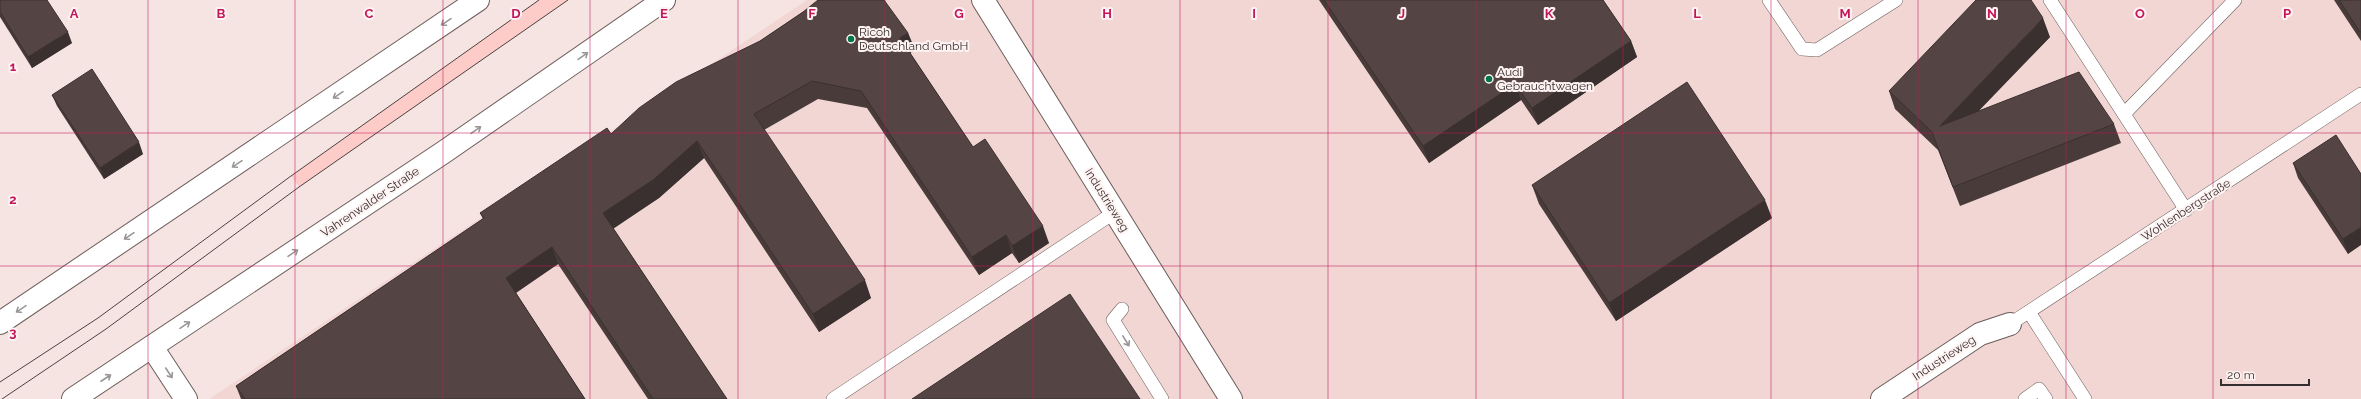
<svg xmlns="http://www.w3.org/2000/svg" width="2361" height="399" viewBox="0 0 2361 399" font-family="Raleway,sans-serif">
<style>
.built{fill:#f1d6d3}
.green{fill:#feccc8}
.lines{fill:none;stroke-linecap:round;stroke-linejoin:round}
.service-casing{stroke:#6c5d5b;stroke-width:14}
.minor-casing{stroke:#6c5d5b;stroke-width:24}
.tertiary-casing{stroke:#6c5d5b;stroke-width:24}
.secondary-casing{stroke:#6c5d5b;stroke-width:24}
.service{stroke:#fff;stroke-width:13}
.minor{stroke:#fff;stroke-width:22}
.tertiary{stroke:#fff;stroke-width:22}
.secondary{stroke:#fff;stroke-width:22}
.tram{stroke:#4a4242;stroke-width:1}
.wall{fill:#483b3a}
.shaded-wall{fill:#3b3030}
.building{fill:#544544;stroke:#3b3030}
.oneway{stroke:#9a9696}
.grid{fill:none;stroke:#c2185b;stroke-width:1;stroke-opacity:0.55}
.poi-dot{fill:#02734c;stroke:#fef3f2;stroke-width:1.5}
.labels{text-anchor:middle;stroke-width:4;stroke-linejoin:round;paint-order:stroke}
.poi-label{font-size:12px;fill:#352e2e;stroke:#fef3f2;text-anchor:start}
.street-label{font-size:12px;fill:#352e2e;stroke:#fef3f2}
.grid-label{font-size:13px;text-anchor:middle;font-weight:bold;fill:#c2185b;stroke:#fef3f2;stroke-width:4;stroke-linejoin:round;paint-order:stroke}
</style>
<rect width="100%" height="100%" fill="#f6e4e2"/>
<polygon class="built" points="807,0 2361,0 2361,399 209,399"/>
<polygon class="green" points="539,0 568,0 299,187 291,176"/>
<g class="lines">
<defs>
<g id="service">
<polyline points="1769,0 1802,49 1817,50 1896,0"/>
<polyline points="2050,0 2186,210"/>
<polyline points="2124,114 2235,0"/>
<polyline points="1122,309 1113,320 1162,399"/>
<polyline points="2029,312 2085,399"/>
<polyline points="2010,324 2361,94"/>
<polyline points="833,399 1115,212"/>
<polyline points="2025,399 2039,389 2046,399"/>
</g>
<g id="minor">
<polyline points="152,347 186,399"/>
<polyline points="1882,399 1980,334 2010,324"/>
</g>
<polyline id="tertiary" points="983,0 1231,399"/>
<g id="secondary">
<polyline points="0,323 478,0"/>
<polyline points="73,399 444,152 664,0"/>
</g>
</defs>
<use href="#service" class="service-casing"/>
<use href="#minor" class="minor-casing"/>
<use href="#tertiary" class="tertiary-casing"/>
<use href="#secondary" class="secondary-casing"/>
<use href="#service" class="service"/>
<use href="#minor" class="minor"/>
<use href="#tertiary" class="tertiary"/>
<use href="#secondary" class="secondary"/>
<g class="tram">
<polyline points="0,382 98,318 291,176 539,0"/>
<polyline points="2,399 106,329 299,187 568,0"/>
</g>
</g>
<g class="wall">
<polygon points="0,0 72,43 32,68 0,17"/>
<polygon points="1319,0 1603,0 1631,41 1637,57 1538,125 1521,100 1429,163"/>
<polygon points="2334,0 2361,0 2361,41"/>
<polygon points="803,12 908,33 915,50 910,53 973,147 1049,243 1019,263 1012,253 979,275 867,108 818,99 764,130 871,298 819,332 704,158 659,198 613,228 727,399 648,399 558,264 516,293 585,399 241,399 236,386 483,219 480,213 611,134 760,41"/>
<polygon points="2050,37 1978,111 2114,124 2121,143 1960,206 1938,150 1895,109 1889,91"/>
<polygon points="52,95 143,154 104,179 57,106"/>
<polygon points="2293,163 2361,174 2348,254 2298,178"/>
<polygon points="1532,185 1772,218 1616,321 1539,204"/>
</g>
<g class="shaded-wall">
<polygon points="2043,18 2050,37 1946,145 1940,126"/>
<polygon points="68,32 72,43 32,68 28,57"/>
<polygon points="908,33 915,50 906,55 900,38"/>
<polygon points="1631,41 1637,57 1538,125 1532,108"/>
<polygon points="1515,84 1521,100 1429,163 1423,146"/>
<polygon points="697,141 704,158 659,198 610,231 603,213"/>
<polygon points="139,142 143,154 104,179 100,168"/>
<polygon points="1765,200 1772,218 1616,321 1609,303"/>
<polygon points="1043,226 1049,243 1019,263 1012,246"/>
<polygon points="2361,227 2361,245 2348,254 2343,239"/>
<polygon points="1006,235 1012,253 979,275 972,257"/>
<polygon points="552,247 558,264 512,295 506,278"/>
<polygon points="865,280 871,298 819,332 813,314"/>
</g>
<g class="building">
<polygon points="0,0 47,0 68,32 28,57 0,12"/>
<polygon points="818,0 884,0 908,33 900,38 973,147 985,139 1043,226 1012,246 1006,235 972,257 861,91 812,81 754,114 865,280 813,314 697,141 653,180 603,213 727,399 653,399 552,247 506,278 585,399 245,399 236,386 484,218 480,213 607,128 611,134 639,108 676,82 760,41 803,12"/>
<polygon points="1324,0 1603,0 1631,41 1532,108 1515,84 1423,146"/>
<polygon points="1976,0 2031,0 2043,18 1940,126 2079,72 2114,124 1953,187 1932,132 1889,91"/>
<polygon points="2339,0 2361,0 2361,32 2360,32"/>
<polygon points="92,69 139,142 100,168 52,95"/>
<polygon points="1687,82 1765,200 1609,303 1532,185"/>
<polygon points="2336,135 2361,174 2361,227 2343,239 2293,163"/>
<polygon points="1070,294 1140,399 912,399"/>
</g>
<defs><path id="oneway-shaft" d="M-6 0H5M1.5-3L5.5 0L1.5 3" fill="none" stroke-width="1.6" stroke-linecap="round" stroke-linejoin="round"/></defs>
<g class="oneway">
<use href="#oneway-shaft" transform="translate(446 22) rotate(146)"/>
<use href="#oneway-shaft" transform="translate(583 56) rotate(-35)"/>
<use href="#oneway-shaft" transform="translate(338 95) rotate(146)"/>
<use href="#oneway-shaft" transform="translate(476 130) rotate(-35)"/>
<use href="#oneway-shaft" transform="translate(237 164) rotate(146)"/>
<use href="#oneway-shaft" transform="translate(129 236) rotate(146)"/>
<use href="#oneway-shaft" transform="translate(293 253) rotate(-34)"/>
<use href="#oneway-shaft" transform="translate(21 309) rotate(146)"/>
<use href="#oneway-shaft" transform="translate(185 325) rotate(-34)"/>
<use href="#oneway-shaft" transform="translate(1126 341) rotate(58)"/>
<use href="#oneway-shaft" transform="translate(169 373) rotate(57)"/>
<use href="#oneway-shaft" transform="translate(106 378) rotate(-33)"/>
</g>
<path class="grid" d="M148,0v399M295,0v399M443,0v399M590,0v399M738,0v399M885,0v399M1033,0v399M1180,0v399M1328,0v399M1476,0v399M1623,0v399M1771,0v399M1918,0v399M2066,0v399M2213,0v399M0,133h2361M0,266h2361"/>
<g class="poi-dot">
<circle cx="851" cy="39" r="4"/>
<circle cx="1489" cy="79" r="4"/>
</g>
<g class="labels">
<g class="poi-label">
<text x="859" y="36">Ricoh<tspan x="859" dy="14">Deutschland GmbH</tspan></text>
<text x="1497" y="76">Audi<tspan x="1497" dy="14">Gebrauchtwagen</tspan></text>
</g>
<g class="street-label">
<text transform="translate(1107 200) rotate(58)" y="4">Industrieweg</text>
<text transform="translate(370 202) rotate(-34)" y="4">Vahrenwalder Straße</text>
<text transform="translate(2186 210) rotate(-33)" y="4">Wohlenbergstraße</text>
<text transform="translate(1944 358) rotate(-33)" y="4">Industrieweg</text>
</g>
</g>
<g class="grid-label">
<text x="74" y="18">A</text>
<text x="221" y="18">B</text>
<text x="369" y="18">C</text>
<text x="516" y="18">D</text>
<text x="664" y="18">E</text>
<text x="812" y="18">F</text>
<text x="959" y="18">G</text>
<text x="1107" y="18">H</text>
<text x="1254" y="18">I</text>
<text x="1402" y="18">J</text>
<text x="1549" y="18">K</text>
<text x="1697" y="18">L</text>
<text x="1845" y="18">M</text>
<text x="1992" y="18">N</text>
<text x="2140" y="18">O</text>
<text x="2287" y="18">P</text>
<text x="13" y="71">1</text>
<text x="13" y="204">2</text>
<text x="13" y="337">3</text>
</g>
<path d="M2221 379v6h88v-6" fill="none" stroke="#352e2e" stroke-width="2"/>
<text x="2227" y="379" font-size="12" fill="#352e2e" stroke="#fef3f2" stroke-width="3" paint-order="stroke">20 m</text>
</svg>
